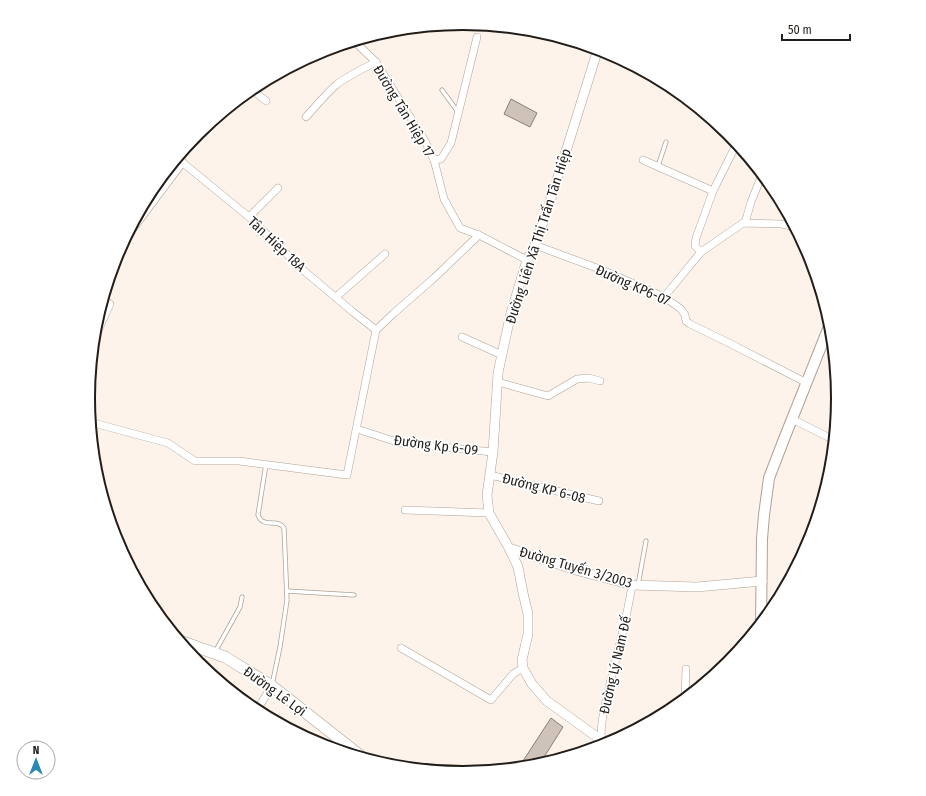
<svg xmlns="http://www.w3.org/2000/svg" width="926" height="796" viewBox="0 0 926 796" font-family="'Fira Sans Condensed',sans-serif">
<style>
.building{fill:#cfc2b8;stroke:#8a7f75}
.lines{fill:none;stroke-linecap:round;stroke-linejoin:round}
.service-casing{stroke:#aea297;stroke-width:5}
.minor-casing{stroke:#aea297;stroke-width:8}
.tertiary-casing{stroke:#aea297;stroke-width:10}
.secondary-casing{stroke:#aea297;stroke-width:12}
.primary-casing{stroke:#aea297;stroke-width:12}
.service{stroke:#fff;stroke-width:3.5}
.minor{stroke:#fff;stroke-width:7}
.tertiary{stroke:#fff;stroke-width:9}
.secondary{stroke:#fff;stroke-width:10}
.primary{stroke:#fff;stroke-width:11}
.labels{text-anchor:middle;stroke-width:3.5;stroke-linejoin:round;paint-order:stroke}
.street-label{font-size:14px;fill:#221d19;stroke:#fff}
.rim{fill:none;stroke:#221d19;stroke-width:2}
</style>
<rect width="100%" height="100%" fill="#fdf3ea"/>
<g class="building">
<polygon points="511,99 537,113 530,127 504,114"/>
<polygon points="551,718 563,727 539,765 519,767"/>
</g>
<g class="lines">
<defs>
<g id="service">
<polyline points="442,90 458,112"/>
<polyline points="658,166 666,142"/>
<path d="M266,464l-8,51c5,14 20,3 26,13l3,72 -7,47 -8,38"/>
<polyline points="638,585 646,541"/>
<polyline points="287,591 354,595"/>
<polyline points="215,652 240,607 242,597"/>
</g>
<g id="minor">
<polyline points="354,41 376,62 425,141 434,160 444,199 460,228 479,235 527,260"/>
<polyline points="251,89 266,101"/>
<path d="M306,117c10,-11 19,-22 30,-32 10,-8 28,-17 40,-23"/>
<polyline points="177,158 249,217 303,270 353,312 376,330"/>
<polyline points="434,160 441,159 451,143 477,37"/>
<polyline points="643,160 713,191"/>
<polyline points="249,217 278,188"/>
<polyline points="745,223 751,202 762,175"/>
<polyline points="123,242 183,162"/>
<polyline points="535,245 602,270 664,297 681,309 685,315 686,321 690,324 729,343 807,383"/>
<polyline points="701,252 695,246 696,238 713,191 737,143"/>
<polyline points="336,297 385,254"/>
<polyline points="664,297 701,252 743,223 782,224 795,227"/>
<polyline points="462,337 502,355"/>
<polyline points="94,340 110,304 103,299"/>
<polyline points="498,382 548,396 577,379 589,378 600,381"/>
<polyline points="792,419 834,440"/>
<polyline points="90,422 168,443 195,461 239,461 347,475 376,330 394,313 433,279 479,235"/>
<polyline points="357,429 400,443 493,452"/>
<polyline points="490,475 599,501"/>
<polyline points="405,510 489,513"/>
<polyline points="401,648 491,700 513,674 523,668"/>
<polyline points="685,698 686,669"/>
<polyline points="256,711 272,686"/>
<polyline points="601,740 613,741"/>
<path d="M602,746c-3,-20 3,-40 7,-58 8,-35 18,-69 23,-103"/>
<polyline points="332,748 339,740"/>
</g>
<g id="tertiary">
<polyline points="598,49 552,196 535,245 527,260 511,313 505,340 498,373 493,452 487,495 489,513 509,548 518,567 523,593 528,614 528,634 522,660 523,668 532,684 547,701 601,740"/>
<polyline points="509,548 579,571 632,585 697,587 762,581"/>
</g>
<polyline id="secondary" points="761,624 762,539 764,515 769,478 784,439 830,324"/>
<polyline id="primary" points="180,641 225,657 272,686 362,757"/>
</defs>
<use href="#service" class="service-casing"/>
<use href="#minor" class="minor-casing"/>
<use href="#tertiary" class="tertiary-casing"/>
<use href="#secondary" class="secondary-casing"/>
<use href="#primary" class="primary-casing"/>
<use href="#service" class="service"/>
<use href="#minor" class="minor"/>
<use href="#tertiary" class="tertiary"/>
<use href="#secondary" class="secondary"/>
<use href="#primary" class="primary"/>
</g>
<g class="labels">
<g class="street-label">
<text transform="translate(404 111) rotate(59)" y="5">Đường Tân Hiệp 17</text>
<text transform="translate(538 236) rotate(-72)" y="5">Đường Liên Xã Thị Trấn Tân Hiệp</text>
<text transform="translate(277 244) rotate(43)" y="5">Tân Hiệp 18A</text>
<text transform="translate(633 285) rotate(24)" y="5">Đường KP6-07</text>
<text transform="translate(436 445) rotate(7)" y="5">Đường Kp 6-09</text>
<text transform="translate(544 488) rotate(14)" y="5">Đường KP 6-08</text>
<text transform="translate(576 567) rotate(16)" y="5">Đường Tuyến 3/2003</text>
<text transform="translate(615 665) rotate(-77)" y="5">Đường Lý Nam Đế</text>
<text transform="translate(275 691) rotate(36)" y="5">Đường Lê Lợi</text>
</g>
</g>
<path d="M0 0H926V796H0ZM95 398a368 368 0 1 1 736 0a368 368 0 1 1-736 0Z" fill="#fff" fill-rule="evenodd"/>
<path class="rim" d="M95 398a368 368 0 1 1 736 0a368 368 0 1 1-736 0Z"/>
<g transform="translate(36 760)"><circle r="19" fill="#ffffff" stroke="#a7a5a3"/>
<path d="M0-3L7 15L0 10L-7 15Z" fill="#2b87b4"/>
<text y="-6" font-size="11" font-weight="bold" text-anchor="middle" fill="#221d19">N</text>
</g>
<path d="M782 34v6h68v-6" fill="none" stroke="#221d19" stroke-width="2"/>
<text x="788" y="34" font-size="12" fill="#221d19" stroke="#ffffff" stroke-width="3" paint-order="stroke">50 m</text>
</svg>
